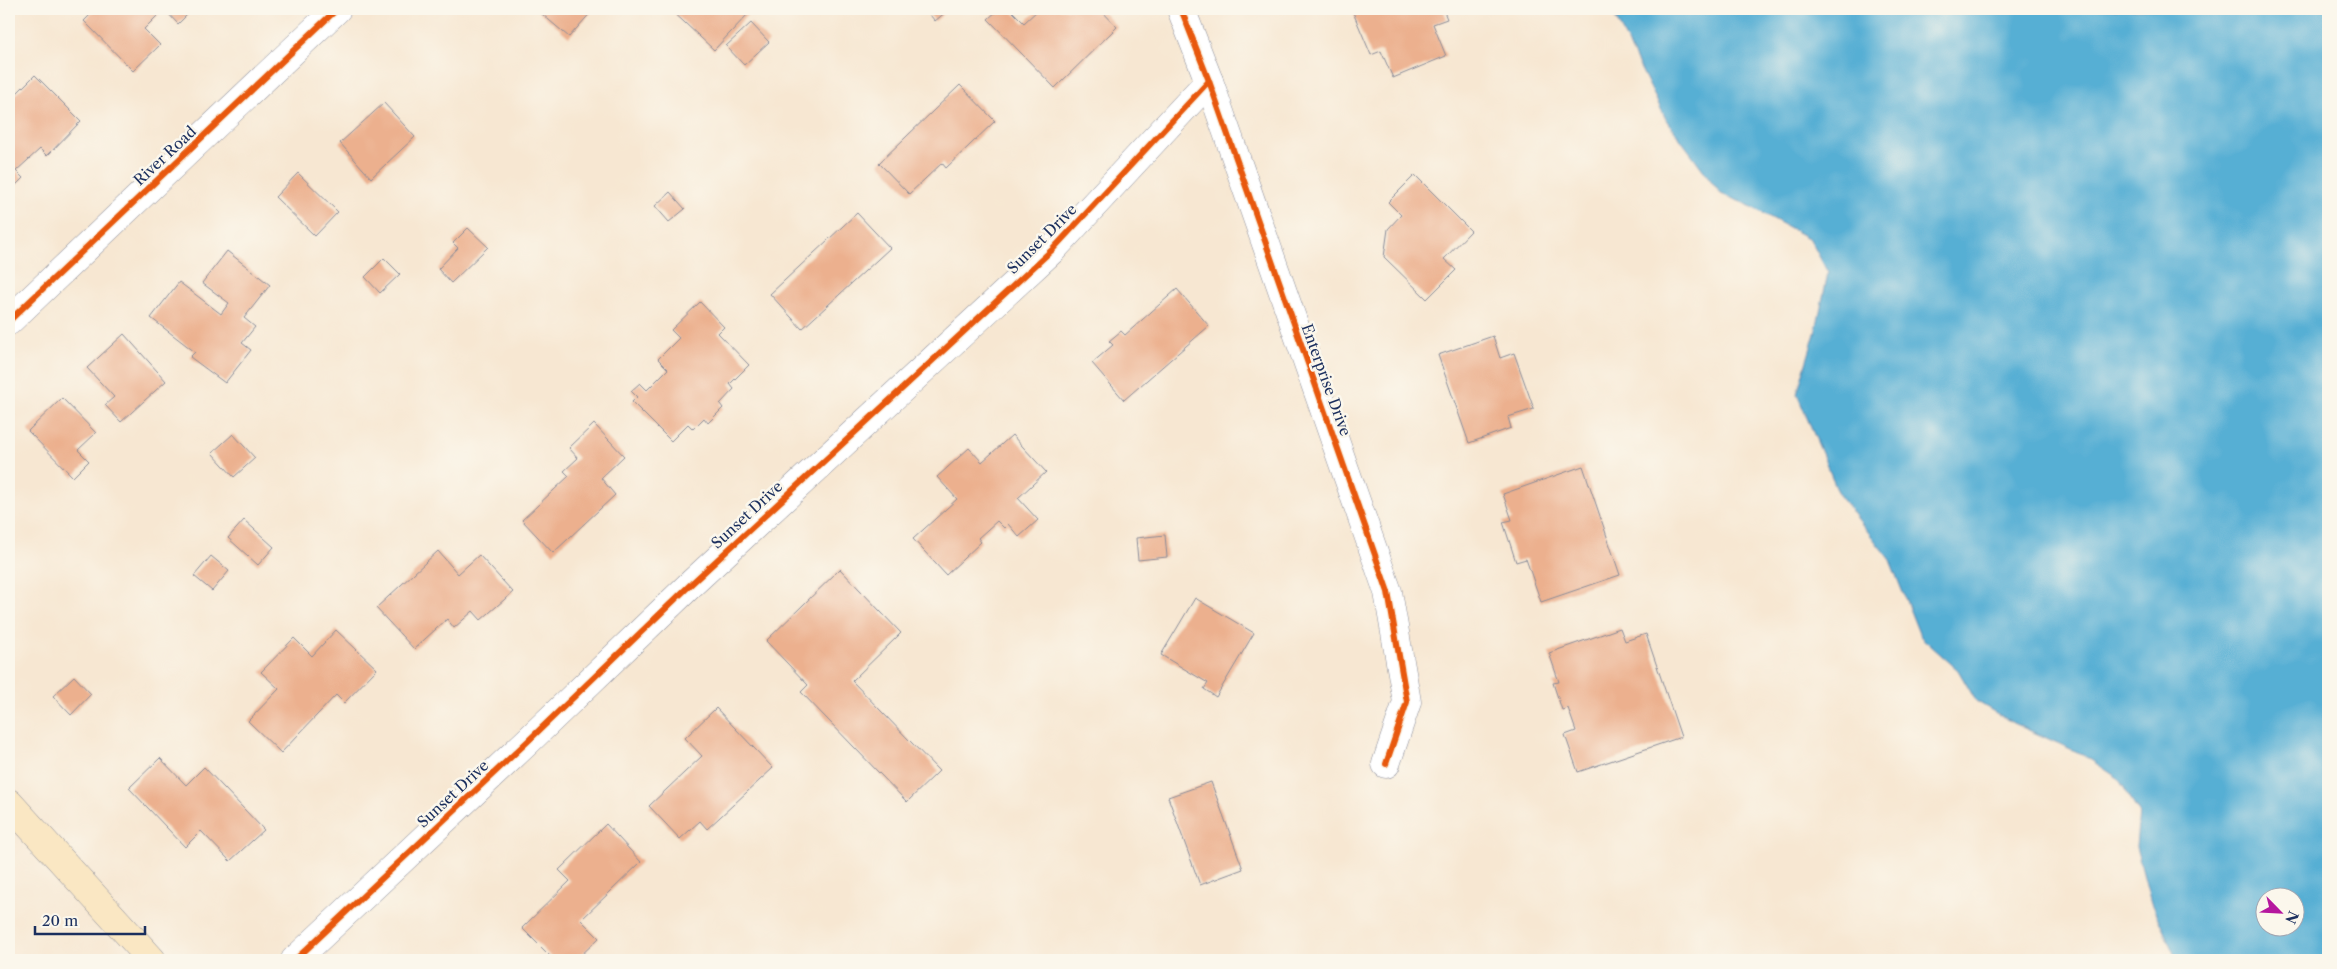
<svg xmlns="http://www.w3.org/2000/svg" width="2337" height="969" viewBox="0 0 2337 969" font-family="'Libre Caslon Text',serif">
<style>
.water{fill:#56afd4;stroke:#386f99;fill-rule:evenodd}
.building{fill:#ecb08e}
.lines{fill:none;stroke-linecap:round;stroke-linejoin:round}
.street-casing{stroke:#898b98;stroke-width:29}
.secondary-casing{stroke:#898b98;stroke-width:29}
.street{stroke:#fff;stroke-width:28}
.secondary{stroke:#fae7c3;stroke-width:28}
.cycleway-casing{stroke:#fbf7ec;stroke-width:9}
.cycleway{stroke:#e8590c;stroke-width:6}
.labels{text-anchor:middle;stroke-width:5;stroke-linejoin:round;paint-order:stroke}
.street-label{font-size:15px;fill:#1b2f5e;stroke:#fbf7ec}
</style>
<rect width="100%" height="100%" fill="#fbf7ec"/>
<filter id="ink" filterUnits="userSpaceOnUse"><feTurbulence type="fractalNoise" baseFrequency=".02" numOctaves="2"/><feDisplacementMap in="SourceGraphic" scale="10" xChannelSelector="R" yChannelSelector="G"/><feConvolveMatrix kernelMatrix="1 2 1 2 8 2 1 2 1" color-interpolation-filters="sRGB"/></filter>
<filter id="wash" filterUnits="userSpaceOnUse"><feTurbulence type="fractalNoise" baseFrequency=".0096" numOctaves="4" result="noise"/><feDisplacementMap in="SourceGraphic" scale="20" xChannelSelector="R" yChannelSelector="G"/><feGaussianBlur stdDeviation="1.12" result="paint"/><feColorMatrix in="noise" values="0 0 0 0 0 0 0 0 0 0 0 0 0 0 0 0 0 1.4 0 .05"/><feComposite in="paint" operator="in"/></filter>
<g filter="url(#wash)">
<rect width="100%" height="100%" fill="#f7e7d2"/>
<path class="water" d="M1611,9h717v951h-151l-26,-57 -15,-56 3,-35 -21,-34 -36,-24 -69,-31 -37,-22 -18,-31 -38,-34 -30,-76 -50,-64 -43,-102 19,-64 12,-57 -18,-34 -64,-35 -25,-10 -54,-73zM2264,896h30v30h-30z"/>
<g id="blocks">
<g class="building">
<polygon points="96,9 193,9 178,24 164,9 144,29 160,45 133,71 84,21"/>
<polygon points="536,9 594,9 569,37"/>
<polygon points="670,9 742,9 748,14 714,50"/>
<polygon points="925,9 946,9 947,11 935,21"/>
<polygon points="999,9 1010,9 1024,23 1039,9 1100,9 1117,27 1055,88 988,19"/>
<polygon points="1354,9 1443,9 1447,19 1433,24 1446,56 1393,78 1381,51 1371,55 1352,10"/>
<polygon points="751,23 769,42 744,65 726,46"/>
<polygon points="35,75 81,121 47,156 40,149 16,171 23,178 9,192 9,101"/>
<polygon points="960,85 995,121 946,168 942,163 909,194 879,163"/>
<polygon points="384,103 415,137 371,178 340,143"/>
<polygon points="298,173 338,212 315,236 275,197"/>
<polygon points="1415,175 1471,231 1444,259 1456,270 1427,299 1384,257 1388,229 1401,215 1388,202"/>
<polygon points="670,192 685,209 669,222 655,206"/>
<polygon points="857,213 890,248 802,329 770,294"/>
<polygon points="468,228 488,247 451,283 438,269 458,248 453,243"/>
<polygon points="227,251 270,285 244,318 255,327 242,343 251,350 225,383 190,357 195,352 151,318 179,282 221,314 229,303 202,283"/>
<polygon points="384,258 400,274 380,293 365,277"/>
<polygon points="1177,289 1209,326 1124,400 1092,363 1113,345 1109,341 1121,331 1125,335"/>
<polygon points="700,302 724,327 718,333 749,365 730,384 734,389 720,404 723,408 708,423 704,418 693,429 688,424 671,441 632,402 637,397 631,391 640,383 647,390 668,369 658,359 679,338 671,330"/>
<polygon points="124,334 166,381 121,422 105,405 114,397 87,368"/>
<polygon points="1493,336 1500,358 1514,353 1534,409 1508,417 1511,428 1469,443 1438,355"/>
<polygon points="62,398 96,433 78,450 89,461 73,477 28,431"/>
<polygon points="594,424 624,456 601,478 615,495 553,553 522,520 569,476 564,471 578,458 569,448"/>
<polygon points="233,434 255,458 234,477 212,453"/>
<polygon points="1012,435 1046,472 1018,498 1038,520 1019,537 1008,524 1004,528 997,521 978,538 981,542 946,575 913,539 957,499 937,477 969,448 982,462"/>
<polygon points="1583,466 1620,575 1541,602 1526,559 1516,562 1503,522 1512,520 1503,494"/>
<polygon points="244,520 274,547 258,565 228,538"/>
<polygon points="1165,535 1167,557 1138,560 1136,538"/>
<polygon points="438,551 458,574 479,555 513,592 481,620 473,611 454,628 447,619 414,649 376,608"/>
<polygon points="211,556 229,571 212,591 194,576"/>
<polygon points="840,569 901,633 852,681 939,771 907,802 801,692 808,685 766,641"/>
<polygon points="1195,598 1254,633 1216,697 1204,689 1208,683 1161,655"/>
<polygon points="1620,628 1625,641 1646,634 1681,737 1578,772 1565,735 1576,731 1568,708 1562,710 1553,683 1559,682 1549,653"/>
<polygon points="336,630 377,669 344,703 336,695 281,753 248,721 279,689 261,672 294,638 312,656"/>
<polygon points="74,676 91,694 71,715 53,696"/>
<polygon points="716,708 773,768 707,829 700,821 680,839 649,806 702,756 685,738"/>
<polygon points="160,758 186,785 204,767 264,830 230,861 201,831 185,847 129,788"/>
<polygon points="1211,782 1243,869 1200,885 1168,797"/>
<polygon points="606,824 641,862 581,920 599,938 576,960 554,960 522,928 570,881 559,870"/>
</g>
</g>
</g>
<g filter="url(#ink)">
<use href="#blocks" fill-opacity="0" stroke="#898b98" stroke-width="1"/>
<g class="lines">
<defs>
<g id="street">
<polyline points="1181,9 1209,81 1388,592 1407,702 1386,764"/>
<polyline points="9,321 337,9"/>
<polyline points="295,960 527,742 689,586 1053,249 1209,81"/>
</g>
<polyline id="secondary" points="9,803 152,960"/>
</defs>
<use href="#street" class="street-casing"/>
<use href="#secondary" class="secondary-casing"/>
<use href="#street" class="street"/>
<use href="#secondary" class="secondary"/>
<defs>
<g id="cycleway">
<polyline points="1181,9 1209,81 1388,592 1407,702 1386,764"/>
<polyline points="9,321 337,9"/>
<polyline points="295,960 527,742 689,586 1053,249 1209,81"/>
</g>
</defs>
<use href="#cycleway" class="cycleway-casing"/>
<use href="#cycleway" class="cycleway"/>
</g>
</g>
<g class="labels">
<g class="street-label">
<text transform="translate(165 156) rotate(-43)" y="5">River Road</text>
<text transform="translate(1042 239) rotate(-45)" y="5">Sunset Drive</text>
<text transform="translate(1326 380) rotate(70)" y="5">Enterprise Drive</text>
<text transform="translate(747 515) rotate(-43)" y="5">Sunset Drive</text>
<text transform="translate(453 794) rotate(-43)" y="5">Sunset Drive</text>
</g>
</g>
<rect width="2337" height="969" fill="none" stroke="#fbf7ec" stroke-width="30"/>
<g transform="translate(2280 912) rotate(114)"><circle r="24" fill="#fbf7ec" stroke="#a1a7b3"/>
<path d="M0-4L9 19L0 12L-9 19Z" fill="#b5179e"/>
<text y="-8" font-size="14" font-weight="bold" text-anchor="middle" fill="#1b2f5e">N</text>
</g>
<path d="M35 926v8h110v-8" fill="none" stroke="#1b2f5e" stroke-width="2.5"/>
<text x="42" y="926" font-size="15" fill="#1b2f5e" stroke="#fbf7ec" stroke-width="4" paint-order="stroke">20 m</text>
</svg>
